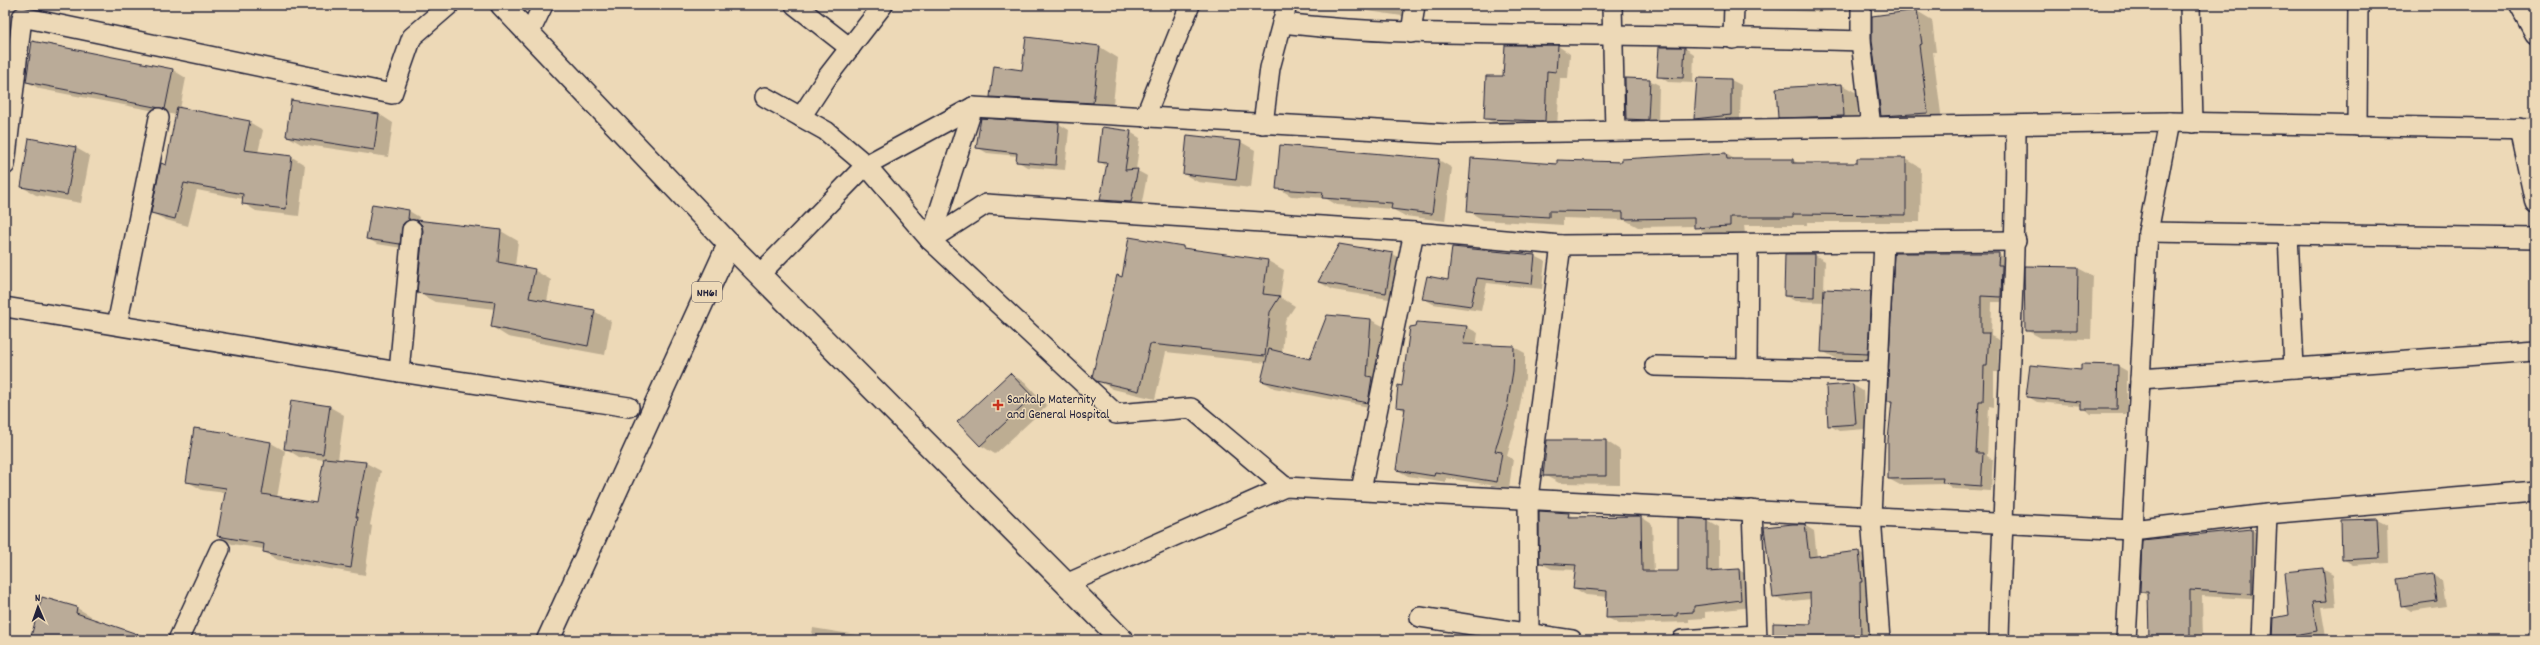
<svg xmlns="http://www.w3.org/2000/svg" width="2540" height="645" viewBox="0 0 2540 645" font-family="Dekko,sans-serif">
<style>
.shadow{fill:#0003}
.building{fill:#baab98;stroke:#22223b}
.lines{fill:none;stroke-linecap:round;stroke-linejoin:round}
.minor-casing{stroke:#22223b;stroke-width:22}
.major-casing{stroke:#22223b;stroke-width:25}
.highway-casing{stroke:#22223b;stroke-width:25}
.minor{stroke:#edd9b7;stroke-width:19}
.major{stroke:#edd9b7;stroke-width:22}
.highway{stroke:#edd9b7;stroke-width:22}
.poi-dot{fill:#c8321e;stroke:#edd9b7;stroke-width:1.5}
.labels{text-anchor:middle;stroke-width:3;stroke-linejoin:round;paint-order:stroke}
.shield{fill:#edd9b7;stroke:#5f5960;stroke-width:1}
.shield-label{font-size:12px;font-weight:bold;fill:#22223b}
.poi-label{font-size:13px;fill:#22223b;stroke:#edd9b7;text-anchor:start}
</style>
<rect width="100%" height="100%" fill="#edd9b7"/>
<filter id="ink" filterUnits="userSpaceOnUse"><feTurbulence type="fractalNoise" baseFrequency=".025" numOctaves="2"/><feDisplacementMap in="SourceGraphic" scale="8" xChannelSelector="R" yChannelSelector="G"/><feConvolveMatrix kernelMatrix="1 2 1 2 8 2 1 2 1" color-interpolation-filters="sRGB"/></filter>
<g filter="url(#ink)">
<g class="shadow">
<polygon points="1357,5 1411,5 1409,17 1368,11"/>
<polygon points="1697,5 1735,5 1702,8"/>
<polygon points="1748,5 1847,5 1847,10 1815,12 1755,9"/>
<polygon points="1917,11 1932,20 1936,52 1933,52 1942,121 1896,124 1882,115"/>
<polygon points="1027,38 1100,47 1118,58 1112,113 1010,107 991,96 1023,71"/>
<polygon points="33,42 173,70 186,78 180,109 249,122 263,130 258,153 292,157 305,165 299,216 256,211 243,203 243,199 197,190 188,226 166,220 152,213 167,166 176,115 40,89 27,82"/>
<polygon points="1558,46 1570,54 1568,78 1560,78 1557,128 1498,125 1485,118 1504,77"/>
<polygon points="1685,48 1694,54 1693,83 1668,82 1659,76"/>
<polygon points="1649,80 1659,85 1658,125 1636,124 1627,118"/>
<polygon points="1731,80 1741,85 1740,120 1704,124 1695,118"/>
<polygon points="1842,85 1857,93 1858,124 1793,125 1779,117 1777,88"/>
<polygon points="292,101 379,114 393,123 388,157 301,144 287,136"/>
<polygon points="1059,124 1069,130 1065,170 1027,167 1017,161 1018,156 987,153 977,147"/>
<polygon points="1130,132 1140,138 1136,170 1147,176 1141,207 1111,206 1101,200 1108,167 1099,161"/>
<polygon points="1241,142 1255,150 1251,188 1198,182 1184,174"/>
<polygon points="76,148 90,156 81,203 36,195 22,187"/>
<polygon points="1726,154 1736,160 1793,160 1799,164 1858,164 1858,159 1906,159 1921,168 1920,222 1807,222 1807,225 1744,225 1745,234 1710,236 1695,226 1638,227 1625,220 1563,218 1563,225 1483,220 1468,211 1558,166"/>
<polygon points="1439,160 1452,168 1445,221 1405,216 1392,209 1337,205 1325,198 1291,196 1278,188"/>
<polygon points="373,206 409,211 419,217 409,249 377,244 367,238"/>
<polygon points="419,222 501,231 518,241 515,266 534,270 551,280 547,302 594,311 611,321 605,355 508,337 492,327 495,309 435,302 418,293 424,231"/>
<polygon points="1183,247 1188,250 1268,261 1284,270 1280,297 1295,306 1285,321 1282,353 1310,360 1328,316 1371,320 1383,326 1379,382 1379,409 1274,388 1262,381 1267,363 1166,352 1155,399 1113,389 1097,380 1123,278"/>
<polygon points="1393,254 1407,262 1401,301 1333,290 1319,282"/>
<polygon points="1998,254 2009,260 2012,302 1992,302 1991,336 1999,340 1998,372 1994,372 1994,407 1989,406 1987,456 1993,460 1991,491 1954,489 1946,484 1900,485 1889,479 1893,403 1888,400"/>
<polygon points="1815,255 1825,261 1824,290 1870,292 1885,300 1882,361 1837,359 1822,351 1825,302 1795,301 1785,296"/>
<polygon points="1535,256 1545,261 1542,289 1487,283 1481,311 1433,304 1423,298 1449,281"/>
<polygon points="2025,267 2078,268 2093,276 2091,339 2041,338 2026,330"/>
<polygon points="1418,323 1467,327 1478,333 1476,346 1514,347 1525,353 1525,378 1517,421 1507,456 1513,459 1509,488 1446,478 1446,482 1408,476 1397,470 1405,411 1397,406"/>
<polygon points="2118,366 2127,371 2127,414 2091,414 2082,406 2037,402 2027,396 2082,371"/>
<polygon points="1010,374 1025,382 1047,406 995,454 980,445"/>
<polygon points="1853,385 1863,391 1866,429 1839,431 1829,425"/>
<polygon points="292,401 330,407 344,415 338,460 366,463 381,471 370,525 372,526 365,575 278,560 264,552 264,549 232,544 218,535 226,493 202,490 187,481 230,434 235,437 271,443 285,451 277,498 316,504 325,460 299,457 285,448"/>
<polygon points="1606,441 1620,450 1620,484 1559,483 1544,475"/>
<polygon points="1568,514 1575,518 1641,517 1652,524 1654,572 1679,572 1679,519 1707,520 1719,527 1719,571 1739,570 1751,577 1753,607 1705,612 1705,618 1689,619 1689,622 1619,624 1608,618 1608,597 1586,595 1574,588 1576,570 1552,569 1540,563"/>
<polygon points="2377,520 2387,525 2388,563 2353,565 2343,559"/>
<polygon points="1804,525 1814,531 1817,557 1859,552 1868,557 1878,640 1774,640 1812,625 1811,599 1783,602 1774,596"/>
<polygon points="2252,530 2264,537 2264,600 2202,596 2203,640 2150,640 2149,596 2141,592"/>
<polygon points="2323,569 2333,575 2336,606 2321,607 2326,637 2348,635 2357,640 2313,640 2313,638 2277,640 2274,638"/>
<polygon points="2433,575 2442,581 2446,606 2411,611 2402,605"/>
<polygon points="43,598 77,608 91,616 90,619 134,640 31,640"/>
<polygon points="813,628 875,638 877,640 811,640"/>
<polygon points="613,634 637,640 612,640"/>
</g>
<g class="building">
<polygon points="1917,10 1922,44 1919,45 1928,113 1881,116 1872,40 1872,16"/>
<polygon points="1026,37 1100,46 1093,103 990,97 994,66 1022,70"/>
<polygon points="32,41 173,69 165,109 26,82"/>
<polygon points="1505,45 1558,45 1556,72 1547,71 1545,121 1484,119 1486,76 1503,76"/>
<polygon points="1659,47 1685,47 1683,78 1657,77"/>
<polygon points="1625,78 1650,79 1648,120 1626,119"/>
<polygon points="1697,78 1731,79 1731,115 1694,119"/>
<polygon points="1842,84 1844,116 1778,118 1776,88"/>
<polygon points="291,100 379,114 374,150 286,136"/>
<polygon points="177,107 250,121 244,150 292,156 286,209 242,204 243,194 184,183 175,219 151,213 161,163 166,165"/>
<polygon points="981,118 1059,123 1056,165 1016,162 1017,153 976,148"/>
<polygon points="1102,127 1131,131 1125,170 1138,169 1131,202 1100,200 1107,163 1098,162"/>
<polygon points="1187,135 1241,141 1236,180 1183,174"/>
<polygon points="29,138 76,147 67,195 21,187"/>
<polygon points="1280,145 1439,159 1432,214 1391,209 1392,203 1322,198 1323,192 1276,189"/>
<polygon points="1726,153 1727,159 1793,159 1793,163 1857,163 1857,158 1906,158 1906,215 1793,214 1793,217 1730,217 1730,226 1694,228 1694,218 1623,219 1623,212 1549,211 1549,217 1467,212 1471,158 1557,164 1557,160 1622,162 1622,159"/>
<polygon points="372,204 409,210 408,219 410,219 403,224 400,244 366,239"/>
<polygon points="416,220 501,230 498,262 535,269 529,298 595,310 588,346 491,327 495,302 417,293 423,231 422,225"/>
<polygon points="1129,237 1183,246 1183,248 1268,260 1263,294 1280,296 1270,312 1265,356 1150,344 1139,391 1096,381 1092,377 1117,275 1122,277"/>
<polygon points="1339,244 1393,253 1386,293 1318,282"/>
<polygon points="1452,247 1535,255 1532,284 1477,278 1471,306 1422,299 1427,276 1448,280"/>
<polygon points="1894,253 1999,253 1998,265 2002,265 2001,297 1981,296 1981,333 1989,333 1987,366 1984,366 1983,401 1979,401 1976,453 1983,453 1981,486 1942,483 1943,478 1888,479 1888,440 1892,401 1887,401"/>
<polygon points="1785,254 1815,254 1814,297 1784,296"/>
<polygon points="2024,266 2078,267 2077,331 2025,331"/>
<polygon points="1824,289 1871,291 1868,354 1821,352"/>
<polygon points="1327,315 1371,319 1367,376 1372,377 1368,403 1261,381 1269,349 1310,359"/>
<polygon points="1417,322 1467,326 1463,344 1514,346 1513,371 1506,414 1495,451 1502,452 1497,482 1435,472 1434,476 1396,470 1405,408 1396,407 1398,385 1402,386 1410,327 1416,326"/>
<polygon points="2081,364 2118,365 2117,409 2081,409 2081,402 2026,397 2030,365 2081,370"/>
<polygon points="1010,373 1033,397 980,446 957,422"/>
<polygon points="1853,384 1856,424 1828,426 1826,386"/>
<polygon points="291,400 330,406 323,454 284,449"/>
<polygon points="194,428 230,433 230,435 271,442 262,494 316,503 324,458 366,462 356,517 358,517 351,568 263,552 264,544 217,536 226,488 186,482"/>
<polygon points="1547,440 1606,440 1606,476 1543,476"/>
<polygon points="1539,511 1569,513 1568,517 1641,516 1642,571 1678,571 1678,518 1707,519 1707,571 1739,569 1741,600 1694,606 1694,612 1677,613 1677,616 1606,618 1607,591 1573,588 1576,565 1539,563"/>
<polygon points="2377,519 2379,558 2342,560 2341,520"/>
<polygon points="1793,524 1805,524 1809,557 1859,551 1862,582 1860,582 1861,640 1773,640 1773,623 1811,624 1810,593 1773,597 1764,527"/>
<polygon points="2252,529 2252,594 2190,590 2190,640 2149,640 2148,592 2140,592 2142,540"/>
<polygon points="2323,568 2327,601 2312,602 2317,631 2273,639 2274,618 2289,615 2285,572"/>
<polygon points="2433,574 2437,601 2401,606 2397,579"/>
<polygon points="42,597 77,607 76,613 146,637 146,640 30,640"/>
</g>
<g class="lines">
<defs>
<g id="minor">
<polyline points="795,5 850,48"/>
<polyline points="1612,5 1615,131"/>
<polyline points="1861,5 1861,41 1871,127"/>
<polyline points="2190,5 2193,123"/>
<polyline points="2519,5 2535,34"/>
<path d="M1282,23c109,13 219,10 329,12 83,1 167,4 250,6"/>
<polyline points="1411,33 1415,5"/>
<polyline points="529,34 543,5"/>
<polyline points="1733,39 1734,5"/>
<polyline points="765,97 826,131 866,165 930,240 1116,414 1191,408 1285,487"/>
<polyline points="801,117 828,76 883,5"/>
<polyline points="1145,117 1190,5"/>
<polyline points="1263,124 1270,68 1287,5"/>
<polyline points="2357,126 2358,5"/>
<polyline points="2519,128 2535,203"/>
<polyline points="5,165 22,17 392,94 412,37 449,5"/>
<polyline points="2148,232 2535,238"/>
<polyline points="2288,234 2294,368"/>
<polyline points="930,240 986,204 1414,232 1561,245"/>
<polyline points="930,240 973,107"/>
<polyline points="1884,242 2016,241"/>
<polyline points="759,275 866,165 973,107 1448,134 2169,122 2535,129"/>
<polyline points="5,307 399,372 629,407"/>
<polyline points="117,325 159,118"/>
<polyline points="1655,366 1878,371"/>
<polyline points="1747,368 1748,244"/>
<polyline points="399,372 412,230"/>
<polyline points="2140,379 2535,351"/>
<polyline points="1361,490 1414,232"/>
<polyline points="1752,510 1757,640"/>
<polyline points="1066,584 1285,487 2132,530 2267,514 2535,491"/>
<polyline points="1420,617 1572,640"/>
<polyline points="1529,634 1528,498 1561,245 1884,242 1871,516 1880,640"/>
<polyline points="178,640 220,549"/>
<polyline points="1682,640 1756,635"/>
<path d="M1999,640c4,-172 17,-343 17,-515"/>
<polyline points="2126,640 2148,232 2169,122"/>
<polyline points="2262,640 2267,514"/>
</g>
<polyline id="major" points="729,244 1122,640"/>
<polyline id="highway" points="502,5 729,244 548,640"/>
</defs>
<use href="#minor" class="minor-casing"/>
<use href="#major" class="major-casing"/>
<use href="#highway" class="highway-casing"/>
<use href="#minor" class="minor"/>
<use href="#major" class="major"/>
<use href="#highway" class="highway"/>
</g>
</g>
<path class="poi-dot" d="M996 399h4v4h4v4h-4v4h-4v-4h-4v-4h4z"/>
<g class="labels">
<rect class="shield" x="692" y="282" width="30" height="20" rx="3"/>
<g class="shield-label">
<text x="707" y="296">NH61</text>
</g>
<g class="poi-label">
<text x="1007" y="403">Sankalp Maternity<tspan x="1007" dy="15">and General Hospital</tspan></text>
</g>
</g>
<rect width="2540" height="645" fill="none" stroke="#edd9b7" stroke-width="20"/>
<rect x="10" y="10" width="2520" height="625" fill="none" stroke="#22223b" stroke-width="1.5" filter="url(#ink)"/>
<g transform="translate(38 607) rotate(358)" stroke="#edd9b7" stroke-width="3" paint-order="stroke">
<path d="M0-3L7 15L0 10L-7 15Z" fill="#22223b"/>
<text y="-6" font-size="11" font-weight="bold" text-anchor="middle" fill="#22223b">N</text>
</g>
</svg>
